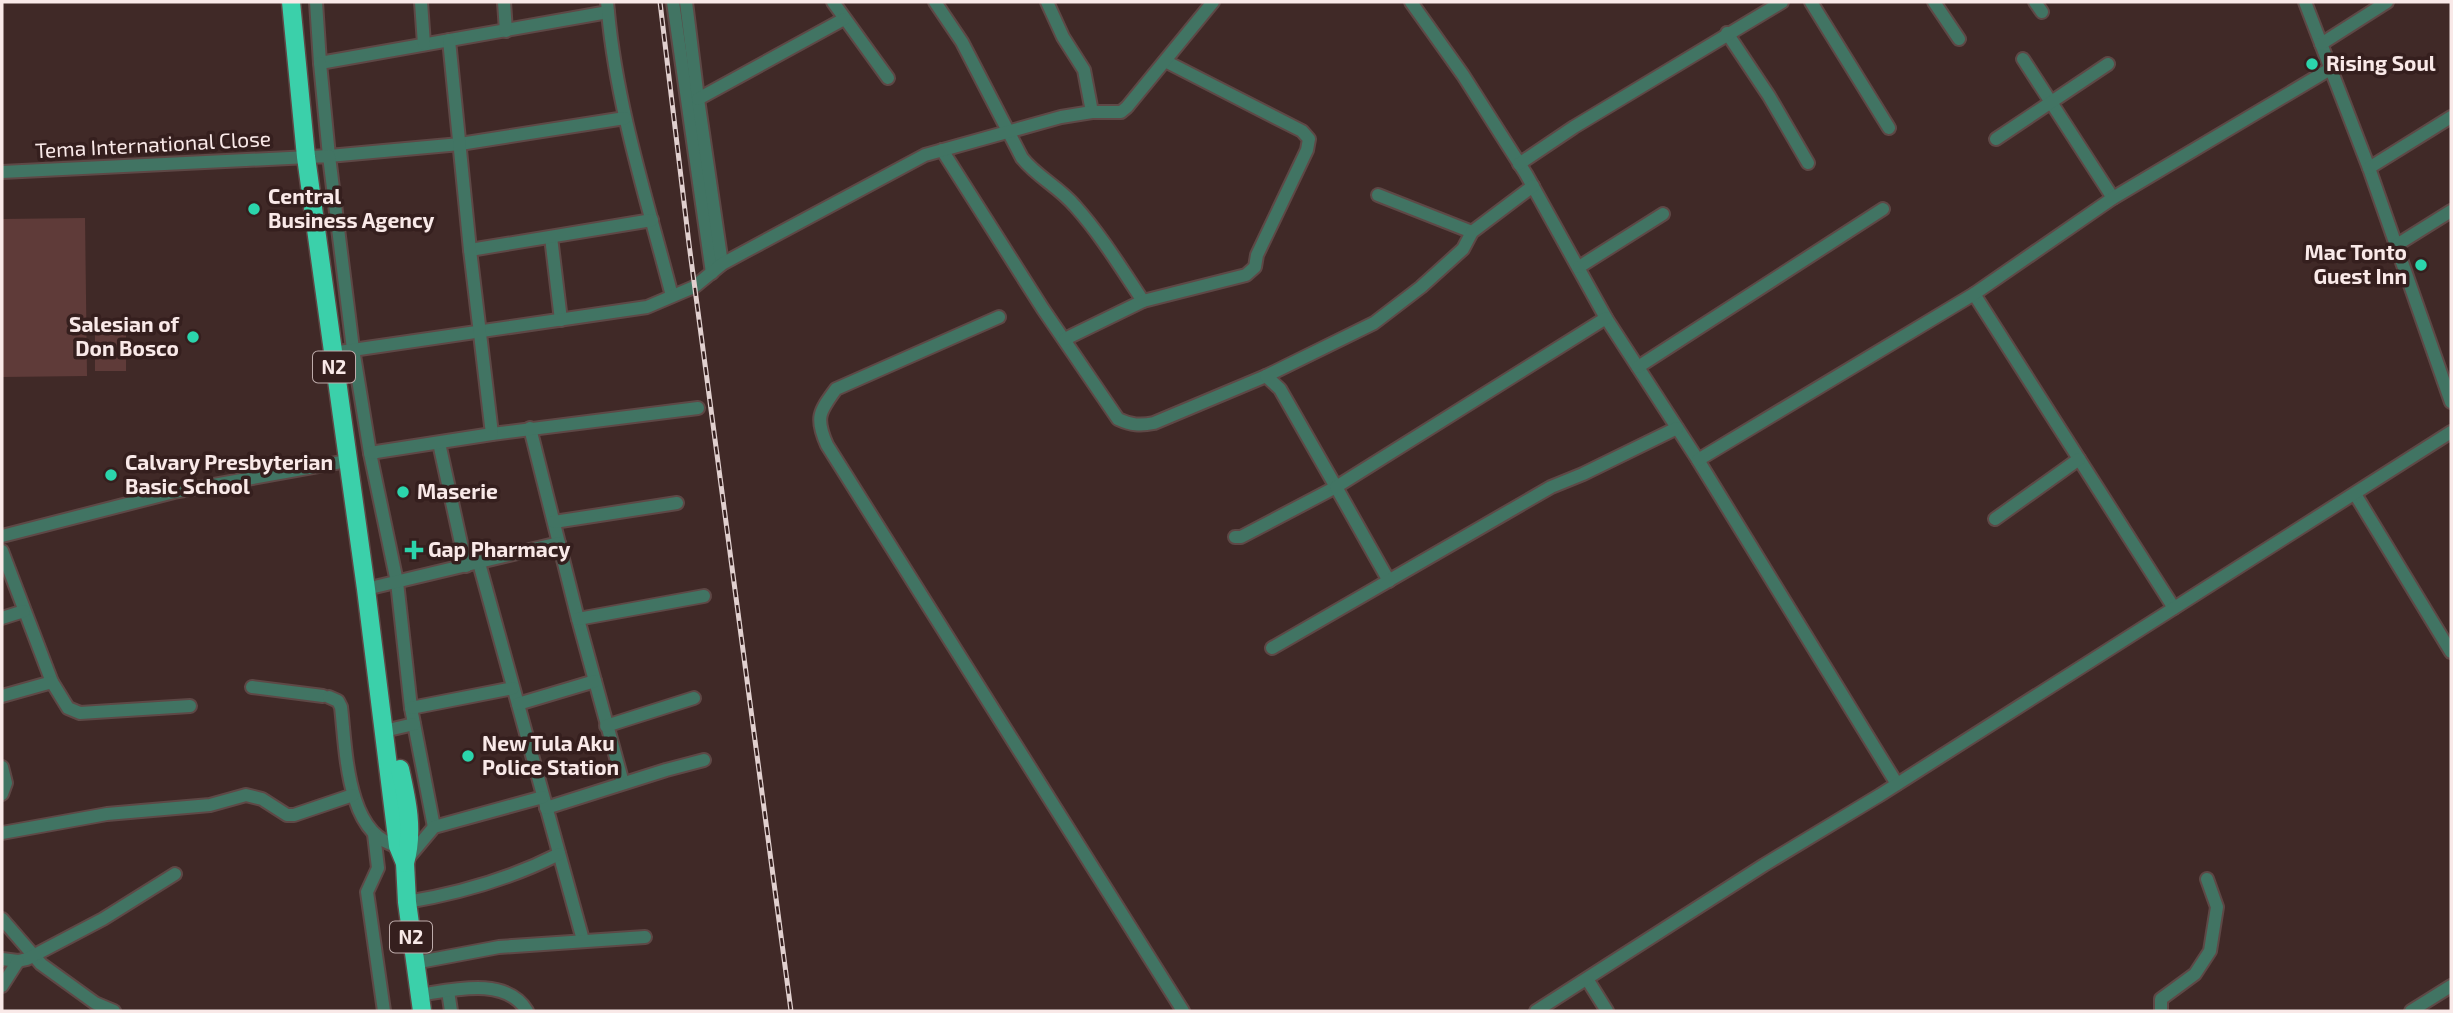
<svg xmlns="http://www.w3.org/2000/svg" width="2453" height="1013" viewBox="0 0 2453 1013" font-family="'Exo 2',sans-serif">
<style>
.green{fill:#5f3b39}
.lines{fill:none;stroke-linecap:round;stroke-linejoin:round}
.minor-casing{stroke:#5e4846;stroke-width:16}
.highway-casing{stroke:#5e4846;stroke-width:21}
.minor{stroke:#417463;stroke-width:12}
.highway{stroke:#3bd0aa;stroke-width:18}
.rail-casing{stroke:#e1d0cf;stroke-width:5}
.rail{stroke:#351f1e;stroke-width:2.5;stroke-dasharray:8;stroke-linecap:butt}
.poi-dot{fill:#2bd5ac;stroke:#351f1e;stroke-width:2.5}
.labels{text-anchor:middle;stroke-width:7;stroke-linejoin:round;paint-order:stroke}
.shield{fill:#351f1e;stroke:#beacab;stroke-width:2}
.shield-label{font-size:19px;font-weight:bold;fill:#f9e9e8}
.poi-label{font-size:21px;font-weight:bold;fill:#f9e9e8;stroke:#351f1e;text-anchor:start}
.street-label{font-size:21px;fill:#f9e9e8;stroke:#351f1e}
</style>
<rect width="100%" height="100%" fill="#402927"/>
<g class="green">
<polygon points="85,218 87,376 2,377 2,219"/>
<rect x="95" y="321" width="31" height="50"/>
</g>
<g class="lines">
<defs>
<g id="minor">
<polyline points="316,2 320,63 608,12 607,2"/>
<polyline points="421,2 424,44"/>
<polyline points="504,2 506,31"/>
<polyline points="673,2 712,273"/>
<polyline points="686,2 698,99 722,264"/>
<polyline points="833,2 888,78"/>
<path d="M935,2l27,40 60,116c15,19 37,29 53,48 26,29 46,62 68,95"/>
<polyline points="1047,2 1063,37 1084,70 1092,112"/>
<polyline points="1411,2 1463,75 1526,174 1606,318 1698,460 1897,784"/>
<polyline points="1811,2 1889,128"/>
<polyline points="1934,2 1959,39"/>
<polyline points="2035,2 2042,12"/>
<polyline points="2305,2 2369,168 2451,402"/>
<path d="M608,12c9,97 40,191 64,284"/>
<polyline points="1727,33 1769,96 1808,163"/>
<polyline points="2321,44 2387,2"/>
<polyline points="2023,59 2113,198"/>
<polyline points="320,63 329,156 460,144 625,118"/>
<polyline points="698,99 844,19"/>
<polyline points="1996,139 2108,64"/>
<path d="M942,150l101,159 75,110c13,6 22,7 36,4l112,-47"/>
<polyline points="1519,164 1574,127 1782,2"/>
<polyline points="2369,168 2451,117"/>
<polyline points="2,172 329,156 353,349 370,453 397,582 411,708 434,827"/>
<polyline points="1378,195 1472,232"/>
<polyline points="551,237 561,320"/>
<polyline points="2395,246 2451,211"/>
<polyline points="470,250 652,220"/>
<polyline points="1579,267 1663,214"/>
<polyline points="1974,294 2174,608"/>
<path d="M999,317l-163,72c-17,23 -21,29 -9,56l356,566"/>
<polyline points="1065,339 1143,301 1246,275 1255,267 1257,255 1307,150 1309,139 1302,131 1165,61"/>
<polyline points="332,353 647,307 694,287 722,264 746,251 925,155 1061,117 1092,112 1121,112 1127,107 1213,2"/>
<polyline points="1638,367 1883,209"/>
<polyline points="530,428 578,619 623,783"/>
<polyline points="492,434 698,408"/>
<polyline points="439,443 466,566"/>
<polyline points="370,453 492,434 470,250 449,40"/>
<polyline points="1698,460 1974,294 2113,198 2330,69"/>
<polyline points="2355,494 2451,652"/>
<polyline points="1995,519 2079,459"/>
<polyline points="554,522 677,503"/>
<polyline points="2,536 174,492 347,461"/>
<polyline points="1235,537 1241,537 1336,487 1280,389 1266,376 1374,323 1421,287 1463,249 1472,232 1533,186"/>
<polyline points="2,551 52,682"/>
<polyline points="479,563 583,940"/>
<polyline points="1389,581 1336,487 1606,318"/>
<polyline points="366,589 559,543"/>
<polyline points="2,618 24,611"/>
<polyline points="578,619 704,596"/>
<polyline points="1272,648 1551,487 1583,474 1677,428"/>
<polyline points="252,687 323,696"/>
<polyline points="2,696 52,682 68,708 80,713 190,706"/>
<path d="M329,697l9,4 3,6c5,41 5,129 57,139"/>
<polyline points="518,704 595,681"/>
<polyline points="411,708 513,688"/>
<polyline points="606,726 694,698"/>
<polyline points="384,731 414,724"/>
<polyline points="2,767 6,783 2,794"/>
<polyline points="546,808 666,770 704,760"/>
<polyline points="2,833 107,814 210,805 246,795 262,799 287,815 294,815 353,795"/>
<polyline points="374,834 378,868 367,892 384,1011"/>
<polyline points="408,858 434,827 543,797"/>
<path d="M407,902c54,-9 103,-23 152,-48"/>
<polyline points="2,919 41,964 95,1003 114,1011"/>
<polyline points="2,959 18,961 27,959 103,919 175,874"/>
<polyline points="414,963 499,947 645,937"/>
<polyline points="1587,979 1607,1011"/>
<polyline points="2,986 18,961"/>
<polyline points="448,991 451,1011"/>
<path d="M419,995c34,-5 87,-19 108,16"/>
<polyline points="1536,1011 1764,865 1880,795 2451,432"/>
<polyline points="2161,1011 2161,999 2195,974 2210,951 2217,907 2207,879"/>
<polyline points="2411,1011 2451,986"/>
</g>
<g id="highway">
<polyline points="291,2 306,157 366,589 398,846 405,863 407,902 422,1011"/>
<path d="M400,769c7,31 14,62 5,94"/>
</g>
</defs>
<use href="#minor" class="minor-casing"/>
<use href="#highway" class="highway-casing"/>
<use href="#minor" class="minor"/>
<use href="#highway" class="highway"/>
<defs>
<polyline id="rail" points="660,2 689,244 791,1011"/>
</defs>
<use href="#rail" class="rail-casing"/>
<use href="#rail" class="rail"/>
</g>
<g class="poi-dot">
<circle cx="2312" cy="64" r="7"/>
<circle cx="254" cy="209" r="7"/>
<circle cx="2421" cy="265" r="7"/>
<circle cx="193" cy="337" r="7"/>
<circle cx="111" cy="475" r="7"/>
<circle cx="403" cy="492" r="7"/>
<path d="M410.5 539.5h7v7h7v7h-7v7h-7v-7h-7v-7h7z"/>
<circle cx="468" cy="756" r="7"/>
</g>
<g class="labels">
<g class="shield">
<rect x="313" y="351.5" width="42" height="31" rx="5"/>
<rect x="390" y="921.5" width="42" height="31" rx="5"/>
</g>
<g class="shield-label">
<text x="334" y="374">N2</text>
<text x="411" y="944">N2</text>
</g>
<g class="poi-label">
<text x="2326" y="71">Rising Soul</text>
<text x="268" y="204">Central<tspan x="268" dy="24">Business Agency</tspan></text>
<text x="2407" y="260" text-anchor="end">Mac Tonto<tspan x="2407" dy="24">Guest Inn</tspan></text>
<text x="179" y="332" text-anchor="end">Salesian of<tspan x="179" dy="24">Don Bosco</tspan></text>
<text x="125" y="470">Calvary Presbyterian<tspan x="125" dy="24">Basic School</tspan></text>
<text x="417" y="499">Maserie</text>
<text x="428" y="557">Gap Pharmacy</text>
<text x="482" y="751">New Tula Aku<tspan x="482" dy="24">Police Station</tspan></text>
</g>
<g class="street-label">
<text transform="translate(153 145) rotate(-3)" y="7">Tema International Close</text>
</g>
</g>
<rect width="2453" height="1013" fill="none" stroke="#f9e9e8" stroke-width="7"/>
</svg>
